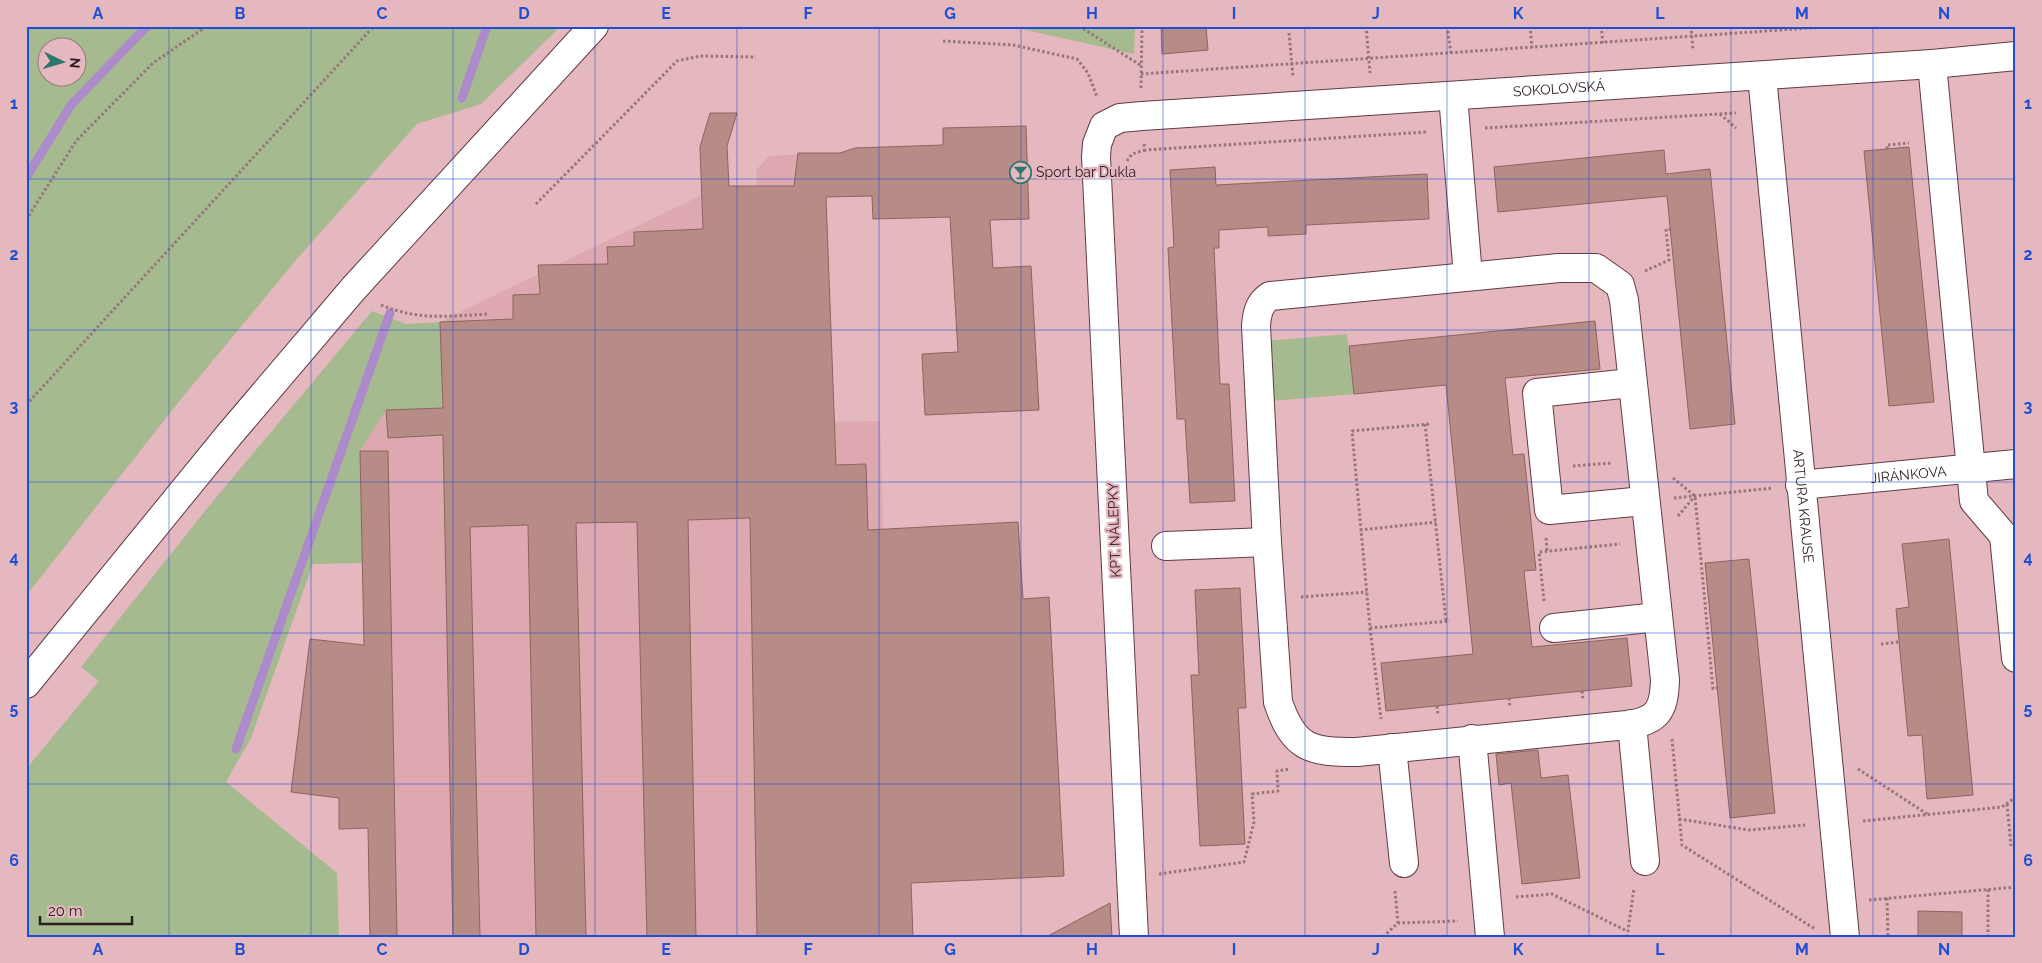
<svg xmlns="http://www.w3.org/2000/svg" width="2042" height="963" viewBox="0 0 2042 963" font-family="Raleway,sans-serif">
<style>
.built{fill:#dda8b0}
.green{fill:#a6ba8f;fill-rule:evenodd}
.lines{fill:none;stroke-linecap:round;stroke-linejoin:round}
.stream{stroke:#ad8bca;stroke-width:9}
.building{fill:#b78c86;stroke:#8c645e}
.minor-casing{stroke:#623c43;stroke-width:30}
.major-casing{stroke:#623c43;stroke-width:30}
.path{stroke:#97767b;stroke-width:3;stroke-dasharray:2.5 2.5;stroke-linecap:butt}
.minor{stroke:#fff;stroke-width:28}
.major{stroke:#fff;stroke-width:28}
.grid{fill:none;stroke:#1d4ed8;stroke-width:1;stroke-opacity:0.55}
.labels{text-anchor:middle;stroke-width:4.5;stroke-linejoin:round;paint-order:stroke}
.street-label{font-size:14px;fill:#2d1c1f;stroke:#e5b7be}
.poi-label{font-size:14px;fill:#2d1c1f;stroke:#e5b7be;text-anchor:start}
.neatline{fill:none;stroke:#1d4ed8;stroke-width:2}
.grid-label{font-size:16px;text-anchor:middle;font-weight:bold;fill:#1d4ed8}
</style>
<rect width="100%" height="100%" fill="#e5b7be"/>
<polygon class="built" points="824,153 834,422 880,421 884,556 875,937 370,937 368,860 396,859 394,799 367,800 360,451 386,410 443,408 440,322 538,274 538,265 559,264 702,195 757,186 756,170 769,156"/>
<g class="green">
<path d="M26,26h535l-80,78 -64,20 -120,135 -116,140 -155,197zM48,48h30v30h-30z"/>
<polygon points="997,26 1135,26 1134,54 1017,28"/>
<polygon points="372,311 406,324 440,322 443,408 386,410 360,451 363,563 313,564 251,738 226,782 337,873 339,937 26,937 26,769 99,681 81,667 209,506"/>
<polygon points="1347,334 1354,394 1271,401 1267,341"/>
</g>
<g class="lines">
<g class="stream">
<polyline points="462,98 487,26"/>
<polyline points="26,178 71,105 147,26"/>
<polyline points="236,749 390,313"/>
</g>
</g>
<g class="building">
<polygon points="1161,26 1206,26 1208,50 1162,54"/>
<polygon points="710,113 737,113 727,146 729,186 794,186 798,153 840,153 855,148 943,145 943,128 1026,126 1029,219 990,220 993,268 1031,266 1039,410 925,415 922,354 958,352 950,217 873,219 872,196 826,197 836,465 866,464 868,530 1018,522 1023,599 1049,597 1064,876 911,883 913,937 757,937 750,518 688,520 696,937 647,937 637,522 576,523 586,937 536,937 528,525 470,527 480,937 453,937 443,435 388,438 386,410 443,408 440,322 513,319 513,295 540,294 538,265 608,264 607,247 634,246 634,232 703,229 700,147"/>
<polygon points="1909,147 1934,402 1889,406 1864,151"/>
<polygon points="1664,150 1666,174 1710,169 1735,424 1690,429 1667,196 1498,212 1494,167"/>
<polygon points="1215,167 1216,185 1427,174 1429,219 1306,225 1306,234 1268,236 1268,227 1219,230 1219,248 1214,248 1220,384 1229,384 1235,501 1190,503 1185,419 1177,419 1168,248 1174,247 1170,170"/>
<polygon points="1595,321 1600,369 1505,378 1513,455 1524,454 1536,570 1524,571 1532,647 1627,638 1632,686 1386,711 1381,663 1473,654 1446,385 1354,394 1349,346"/>
<polygon points="360,451 388,451 397,937 370,937 368,828 339,829 339,798 291,792 310,639 364,645"/>
<polygon points="1949,539 1973,795 1927,799 1922,735 1908,736 1896,609 1909,607 1902,544"/>
<polygon points="1749,559 1775,813 1730,818 1705,563"/>
<polygon points="1240,588 1246,708 1238,708 1245,844 1200,846 1191,675 1199,675 1195,590"/>
<polygon points="1538,750 1541,778 1568,775 1580,878 1522,884 1511,783 1499,785 1496,754"/>
<polygon points="1110,903 1112,937 1046,937"/>
<polygon points="1918,911 1962,912 1962,937 1918,937"/>
</g>
<g class="lines">
<defs>
<g id="minor">
<polyline points="1932,64 1974,501 2004,536 2016,658"/>
<path id="s1" d="M1762,76l83,861"/>
<polyline points="1453,96 1468,276"/>
<path d="M1559,268h37l24,17 4,15 41,380c-1,30 -7,41 -38,45l-270,27c-47,0 -63,-3 -79,-50l-11,-160 -11,-216c1,-13 3,-23 14,-30z"/>
<polyline points="1631,383 1537,393 1549,510 1644,501"/>
<path id="s2" d="M1800,485l216,-21"/>
<polyline points="1166,546 1267,542"/>
<polyline points="1554,628 1658,617"/>
<polyline points="1632,724 1645,861"/>
<polyline points="1472,739 1490,937"/>
<polyline points="1392,748 1404,863"/>
<path id="s3" d="M1134,937l-38,-780 1,-13 7,-18 16,-8 22,-2 790,-52 84,-8"/>
</g>
<polyline id="major" points="26,684 229,435 354,288 594,26"/>
</defs>
<use href="#minor" class="minor-casing"/>
<use href="#major" class="major-casing"/>
<g class="path">
<polyline points="1079,26 1140,65"/>
<polyline points="1366,26 1370,73"/>
<polyline points="1447,26 1451,53"/>
<polyline points="1530,26 1532,48"/>
<polyline points="1601,26 1603,43"/>
<polyline points="1691,26 1693,51"/>
<polyline points="1289,33 1293,77"/>
<polyline points="943,41 1013,45 1077,59 1088,73 1097,97"/>
<polyline points="1141,74 1839,26"/>
<polyline points="1141,88 1142,26"/>
<polyline points="1720,114 1736,128"/>
<polyline points="1485,128 1736,113"/>
<polyline points="1144,144 1145,150 1427,132"/>
<polyline points="1887,149 1887,145 1909,143"/>
<polyline points="1127,161 1132,154 1145,150"/>
<polyline points="536,204 677,61 700,56 756,57"/>
<polyline points="26,220 76,141 153,63 207,26"/>
<polyline points="1645,271 1669,260 1666,229 1670,229"/>
<path d="M381,305c39,16 67,11 108,9"/>
<polyline points="26,405 374,26"/>
<polyline points="1425,424 1446,621"/>
<polyline points="1429,424 1352,431 1370,628 1450,621"/>
<polyline points="1573,466 1611,463"/>
<polyline points="1673,478 1695,496 1713,689 1717,688"/>
<polyline points="1674,498 1773,488"/>
<polyline points="1678,516 1695,496"/>
<polyline points="1360,530 1436,522"/>
<polyline points="1546,538 1547,551"/>
<polyline points="1301,597 1367,592"/>
<polyline points="1544,601 1539,552 1620,544"/>
<polyline points="1370,628 1381,719"/>
<polyline points="1881,644 1899,642"/>
<polyline points="1582,691 1583,700"/>
<polyline points="1509,698 1510,707"/>
<polyline points="1437,706 1438,715"/>
<polyline points="1672,739 1682,845 1815,929"/>
<polyline points="1858,769 1927,814"/>
<polyline points="2007,804 2011,846"/>
<polyline points="1679,819 1749,830 1805,825"/>
<polyline points="1863,821 2002,807 2016,797"/>
<polyline points="1159,874 1244,862 1254,822 1252,794 1278,791 1277,771 1290,769"/>
<polyline points="1395,891 1398,923"/>
<polyline points="1516,897 1552,894 1627,931"/>
<polyline points="1887,898 1888,937"/>
<polyline points="1869,900 2016,887"/>
<polyline points="1383,937 1398,923 1458,921"/>
<polyline points="1627,937 1634,888"/>
<polyline points="1988,937 1988,889"/>
</g>
<use href="#minor" class="minor"/>
<use href="#major" class="major"/>
</g>
<path class="grid" d="M169,26v911M311,26v911M453,26v911M595,26v911M737,26v911M879,26v911M1021,26v911M1163,26v911M1305,26v911M1447,26v911M1589,26v911M1731,26v911M1873,26v911M26,179h1990M26,330h1990M26,482h1990M26,633h1990M26,784h1990"/>
<defs>
<symbol id="bar-ring" viewBox="-11 -11 22 22"><circle r="9.5" fill="#e5b7be" stroke="#2d7670" stroke-width="1.5"/><path d="M-6-5H6L.8 .8V4.5H3.5V6h-7V4.5H-.8V.8Z" fill="#2d7670"/></symbol>
</defs>
<g fill-rule="evenodd">
<use href="#bar-ring" x="1008" y="160" width="25" height="25"/>
</g>
<g class="labels">
<g class="street-label">
<text dy="5" stroke="none"><textPath href="#s3" startOffset="1271">SOKOLOVSKÁ</textPath></text>
<text dy="5" stroke="none"><textPath href="#s2" startOffset="109">JIRÁNKOVA</textPath></text>
<text dy="5" stroke="none"><textPath href="#s1" startOffset="432">ARTURA KRAUSE</textPath></text>
<text transform="translate(1114 530) rotate(-92)" y="5">KPT. NÁLEPKY</text>
</g>
<g class="poi-label">
<text x="1036" y="177">Sport bar Dukla</text>
</g>
</g>
<rect width="2042" height="963" fill="none" stroke="#e5b7be" stroke-width="55"/>
<g transform="translate(62 62) rotate(95)"><circle r="24" fill="#e5b7be" stroke="#9b797e"/>
<path d="M0-4L9 19L0 12L-9 19Z" fill="#2d7670"/>
<text y="-8" font-size="14" font-weight="bold" text-anchor="middle" fill="#2d1c1f">N</text>
</g>
<path d="M40 916v8h92v-8" fill="none" stroke="#2d1c1f" stroke-width="2.5"/>
<text x="48" y="916" font-size="15" fill="#2d1c1f" stroke="#e5b7be" stroke-width="4" paint-order="stroke">20 m</text>
<rect x="28" y="28" width="1986" height="908" class="neatline"/>
<g class="grid-label">
<text x="98" y="19">A</text>
<text x="240" y="19">B</text>
<text x="382" y="19">C</text>
<text x="524" y="19">D</text>
<text x="666" y="19">E</text>
<text x="808" y="19">F</text>
<text x="950" y="19">G</text>
<text x="1092" y="19">H</text>
<text x="1234" y="19">I</text>
<text x="1376" y="19">J</text>
<text x="1518" y="19">K</text>
<text x="1660" y="19">L</text>
<text x="1802" y="19">M</text>
<text x="1944" y="19">N</text>
<text x="14" y="109">1</text>
<text x="2028" y="109">1</text>
<text x="14" y="260">2</text>
<text x="2028" y="260">2</text>
<text x="14" y="412">3</text>
<text x="2028" y="412">3</text>
<text x="14" y="563">4</text>
<text x="2028" y="563">4</text>
<text x="14" y="714">5</text>
<text x="2028" y="714">5</text>
<text x="14" y="866">6</text>
<text x="2028" y="866">6</text>
<text x="98" y="955">A</text>
<text x="240" y="955">B</text>
<text x="382" y="955">C</text>
<text x="524" y="955">D</text>
<text x="666" y="955">E</text>
<text x="808" y="955">F</text>
<text x="950" y="955">G</text>
<text x="1092" y="955">H</text>
<text x="1234" y="955">I</text>
<text x="1376" y="955">J</text>
<text x="1518" y="955">K</text>
<text x="1660" y="955">L</text>
<text x="1802" y="955">M</text>
<text x="1944" y="955">N</text>
</g>
</svg>
